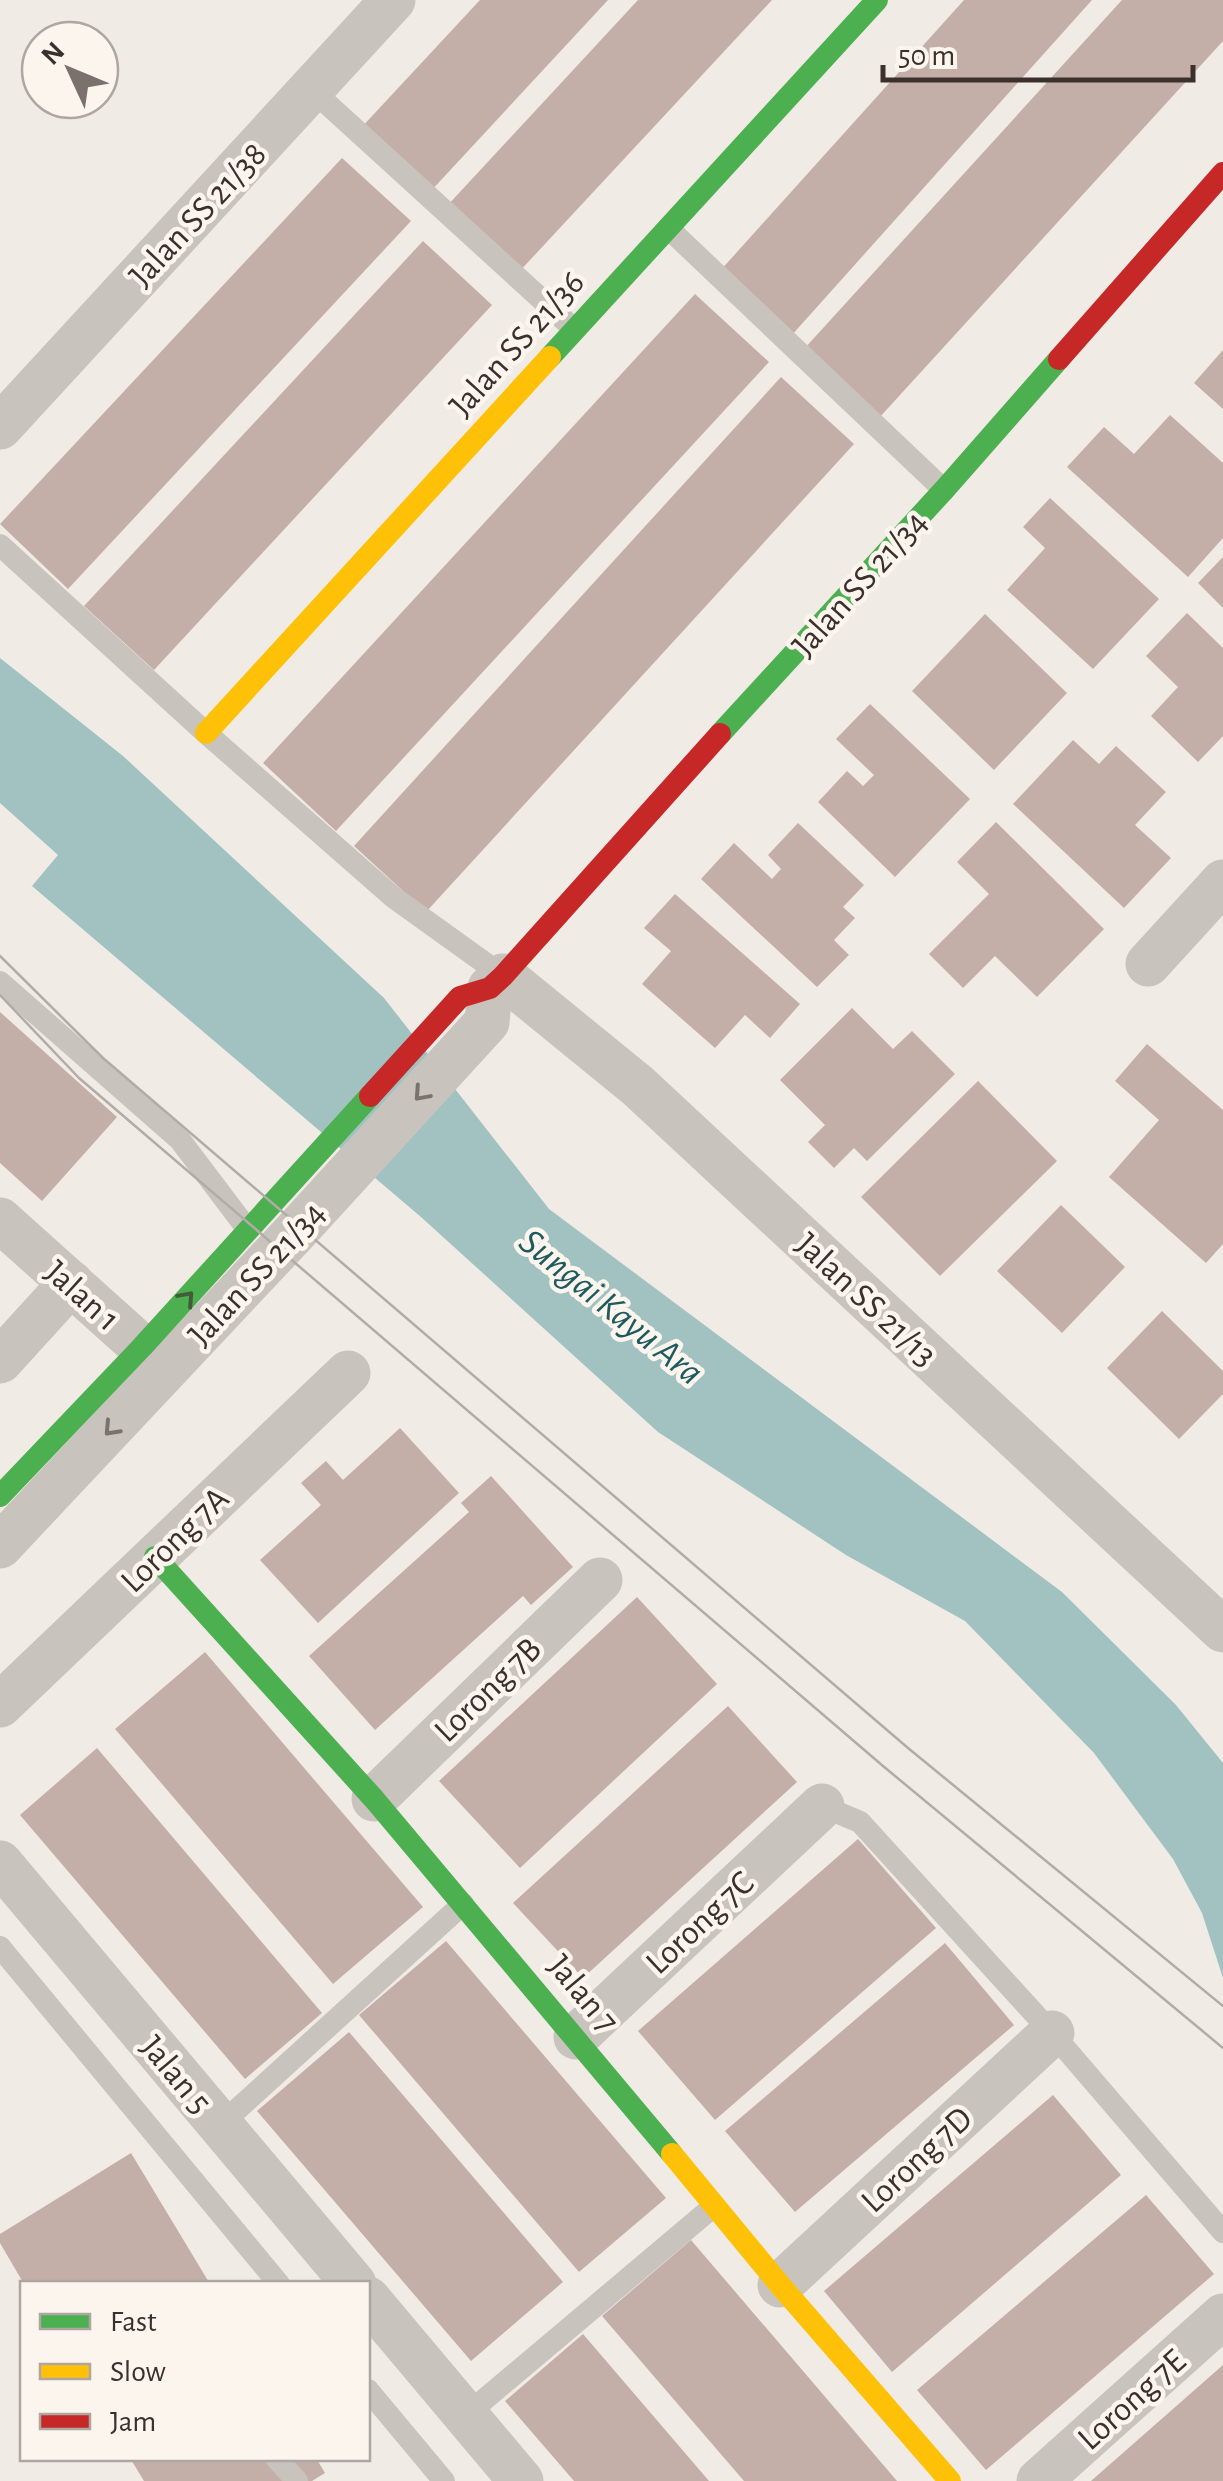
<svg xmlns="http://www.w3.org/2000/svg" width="1223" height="2481" viewBox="0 0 1223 2481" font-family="'Alegreya Sans',sans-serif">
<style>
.water{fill:#a1c2c1}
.building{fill:#c3afa7}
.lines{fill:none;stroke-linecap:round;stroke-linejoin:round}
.lane{stroke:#c9c3be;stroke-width:22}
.street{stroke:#c9c3be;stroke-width:45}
.fast{stroke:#4caf50;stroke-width:22}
.slow{stroke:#ffc107;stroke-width:22}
.jam{stroke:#c62828;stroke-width:22}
.tram{stroke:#b1aca8;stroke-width:2.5}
.oneway{stroke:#7b726d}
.oneway2{stroke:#415c38}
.labels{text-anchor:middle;stroke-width:9;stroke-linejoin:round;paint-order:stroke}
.street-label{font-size:35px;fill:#3b302b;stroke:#fbf5ee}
.water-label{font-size:38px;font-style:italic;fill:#1f5a5e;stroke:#fbf5ee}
</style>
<rect width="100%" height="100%" fill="#f0ebe5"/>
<polygon class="water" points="0,658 123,756 384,998 549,1209 1062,1592 1176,1705 1223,1763 1223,1978 1202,1913 1173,1859 1094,1753 965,1621 846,1555 658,1432 421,1217 32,886 58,855 0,803"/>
<g class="building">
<polygon points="480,0 608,0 429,193 360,129"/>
<polygon points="638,0 772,0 517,274 446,207"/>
<polygon points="964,0 1092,0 791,336 719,272"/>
<polygon points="1122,0 1223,0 1223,41 879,418 804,349"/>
<polygon points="342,158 411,221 68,589 0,524"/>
<polygon points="423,241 492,305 154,670 84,606"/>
<polygon points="695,294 769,362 336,831 263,763"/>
<polygon points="1223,350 1223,409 1194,383"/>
<polygon points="781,377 854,444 426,912 354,846"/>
<polygon points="1170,415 1223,463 1223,538 1188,577 1067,467 1104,427 1134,454"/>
<polygon points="1050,498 1159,599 1093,669 1007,590 1045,548 1023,527"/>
<polygon points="1223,557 1223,608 1198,583"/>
<polygon points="1187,613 1223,648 1223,736 1198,762 1151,716 1178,687 1146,656"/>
<polygon points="985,614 1067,693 994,770 912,691"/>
<polygon points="870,704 970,799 895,877 818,802 847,771 863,786 874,775 836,739"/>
<polygon points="1073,740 1099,764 1116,746 1166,792 1135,825 1171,858 1124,908 1013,804"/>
<polygon points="996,822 1104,929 1037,997 995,956 963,988 929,954 989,894 957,862"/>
<polygon points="798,823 864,885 843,907 855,918 834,940 849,955 817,987 701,879 734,843 772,879 781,869 768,855"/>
<polygon points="675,894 800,1004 770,1038 745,1015 715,1048 642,984 671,951 644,928"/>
<polygon points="852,1008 893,1049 912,1031 955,1074 867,1161 854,1148 834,1168 808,1142 825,1125 780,1080"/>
<polygon points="0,1012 117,1117 42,1201 0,1163"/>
<polygon points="1147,1044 1223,1110 1223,1244 1206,1263 1109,1177 1159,1120 1115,1081"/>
<polygon points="978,1081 1057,1161 940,1276 861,1197"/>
<polygon points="1061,1205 1125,1267 1062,1333 997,1271"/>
<polygon points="1162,1311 1223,1371 1223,1394 1179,1439 1107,1368"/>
<polygon points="400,1428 459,1493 318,1623 260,1560 321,1505 301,1483 326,1461 343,1480"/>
<polygon points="491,1476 573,1567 531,1605 523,1596 375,1730 309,1656 469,1512 461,1503"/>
<polygon points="637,1597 717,1684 520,1868 439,1781"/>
<polygon points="205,1652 423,1907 333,1984 115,1729"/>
<polygon points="728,1706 797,1782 583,1978 513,1903"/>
<polygon points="97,1748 322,2013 245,2079 20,1815"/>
<polygon points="858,1839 936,1928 715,2120 638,2031"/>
<polygon points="446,1941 666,2198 579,2272 359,2015"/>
<polygon points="945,1943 1014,2025 795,2212 725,2131"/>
<polygon points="349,2032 563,2282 471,2361 257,2111"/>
<polygon points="1053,2095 1121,2175 892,2372 824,2291"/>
<polygon points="131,2153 210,2284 24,2284 0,2243 0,2234"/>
<polygon points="1146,2195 1214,2274 986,2470 917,2390"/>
<polygon points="691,2240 897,2481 744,2481 602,2316"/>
<polygon points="583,2334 709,2481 574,2481 505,2401"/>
<polygon points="1223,2365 1223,2481 1091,2481"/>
<polygon points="130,2458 316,2458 325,2473 312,2481 144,2481"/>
</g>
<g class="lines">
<g class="lane">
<polyline points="311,89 574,329"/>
<polyline points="668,228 944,490"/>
<polyline points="0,545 206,733 393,897 503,976"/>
<polyline points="0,982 180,1140 248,1230"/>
<polyline points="822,1806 860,1822 1052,2033 1223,2232"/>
<polyline points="0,1947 279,2284"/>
<polyline points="220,2125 463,1904"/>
<polyline points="368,2390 444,2481"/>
<polyline points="466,2415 714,2206"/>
<polyline points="276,2458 297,2481"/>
</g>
<g class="street">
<polyline points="0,427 393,0"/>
<polyline points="1148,964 1223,882"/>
<polyline points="503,976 638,1086 1223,1630"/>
<polyline points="0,1220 165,1368"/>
<polyline points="0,1361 71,1283"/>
<polyline points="0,1546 297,1230 487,1022 490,988"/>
<polyline points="0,1705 348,1373"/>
<polyline points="374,1799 600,1580"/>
<polyline points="0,1863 354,2284"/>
<polyline points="576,2037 822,1806"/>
<polyline points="780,2285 1052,2033"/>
<polyline points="368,2299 521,2481"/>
<polyline points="1039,2481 1223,2316"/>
</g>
<g class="fast">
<polyline points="550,357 877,0"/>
<polyline points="720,734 944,490 1059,359"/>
<polyline points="0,1496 142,1347 370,1096"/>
<polyline points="155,1557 374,1799 672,2154"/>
</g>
<g class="slow">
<polyline points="206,733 550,357"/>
<polyline points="672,2154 780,2285 950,2481"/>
</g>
<g class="jam">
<polyline points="1059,359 1223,173"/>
<polyline points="370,1096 460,997 490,988 503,976 720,734"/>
</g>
<g class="tram">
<polyline points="0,956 103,1058 908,1748 1223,2006"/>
<polyline points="0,995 79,1078 883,1766 1223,2048"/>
</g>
</g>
<defs><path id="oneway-chevron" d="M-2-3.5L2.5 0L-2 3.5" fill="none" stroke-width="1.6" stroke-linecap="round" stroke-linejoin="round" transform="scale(2.5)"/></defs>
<g class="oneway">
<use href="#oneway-chevron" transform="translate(421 1094) rotate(132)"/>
<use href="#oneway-chevron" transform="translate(111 1429) rotate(133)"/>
</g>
<use class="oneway2" href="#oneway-chevron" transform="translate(187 1298) rotate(-48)"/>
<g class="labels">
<g class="street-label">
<text transform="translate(197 214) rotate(-47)" y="12">Jalan SS 21/38</text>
<text transform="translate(516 343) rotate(-48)" y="12">Jalan SS 21/36</text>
<text transform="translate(859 583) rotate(-48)" y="12">Jalan SS 21/34</text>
<text transform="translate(256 1273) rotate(-47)" y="12">Jalan SS 21/34</text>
<text transform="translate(83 1295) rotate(42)" y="12">Jalan 1</text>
<text transform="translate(867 1299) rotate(43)" y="12">Jalan SS 21/13</text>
<text transform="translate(174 1539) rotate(-44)" y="12">Lorong 7A</text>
<text transform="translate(487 1689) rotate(-44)" y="12">Lorong 7B</text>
<text transform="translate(699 1922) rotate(-43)" y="12">Lorong 7C</text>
<text transform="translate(584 1993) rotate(50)" y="12">Jalan 7</text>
<text transform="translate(177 2074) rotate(50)" y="12">Jalan 5</text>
<text transform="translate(916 2159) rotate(-43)" y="12">Lorong 7D</text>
<text transform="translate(1131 2399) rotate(-42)" y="12">Lorong 7E</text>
</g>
<g class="water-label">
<text transform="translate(612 1306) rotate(39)" y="13">Sungai Kayu Ara</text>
</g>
</g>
<rect x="20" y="2281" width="350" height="180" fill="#fbf5ee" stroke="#aea6a0" stroke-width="2.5"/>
<rect x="40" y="2314" width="50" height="15" fill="#4caf50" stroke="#aea6a0" stroke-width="2.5"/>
<text x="110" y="2331" font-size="30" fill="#3b302b">Fast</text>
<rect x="40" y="2364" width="50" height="15" fill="#ffc107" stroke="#aea6a0" stroke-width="2.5"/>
<text x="110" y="2381" font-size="30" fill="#3b302b">Slow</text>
<rect x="40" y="2414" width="50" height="15" fill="#c62828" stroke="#aea6a0" stroke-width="2.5"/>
<text x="110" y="2431" font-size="30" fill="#3b302b">Jam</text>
<g transform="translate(70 70) rotate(314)"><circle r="48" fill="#fbf5ee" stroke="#aea6a0" stroke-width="2.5"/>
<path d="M0-8L18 38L0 25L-18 38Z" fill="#7a716c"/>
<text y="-15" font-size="28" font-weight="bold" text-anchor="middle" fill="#3b302b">N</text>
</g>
<path d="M883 65v15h310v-15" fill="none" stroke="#3b302b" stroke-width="5"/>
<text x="898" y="65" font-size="30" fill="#3b302b" stroke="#fbf5ee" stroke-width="8" paint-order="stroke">50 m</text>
</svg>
